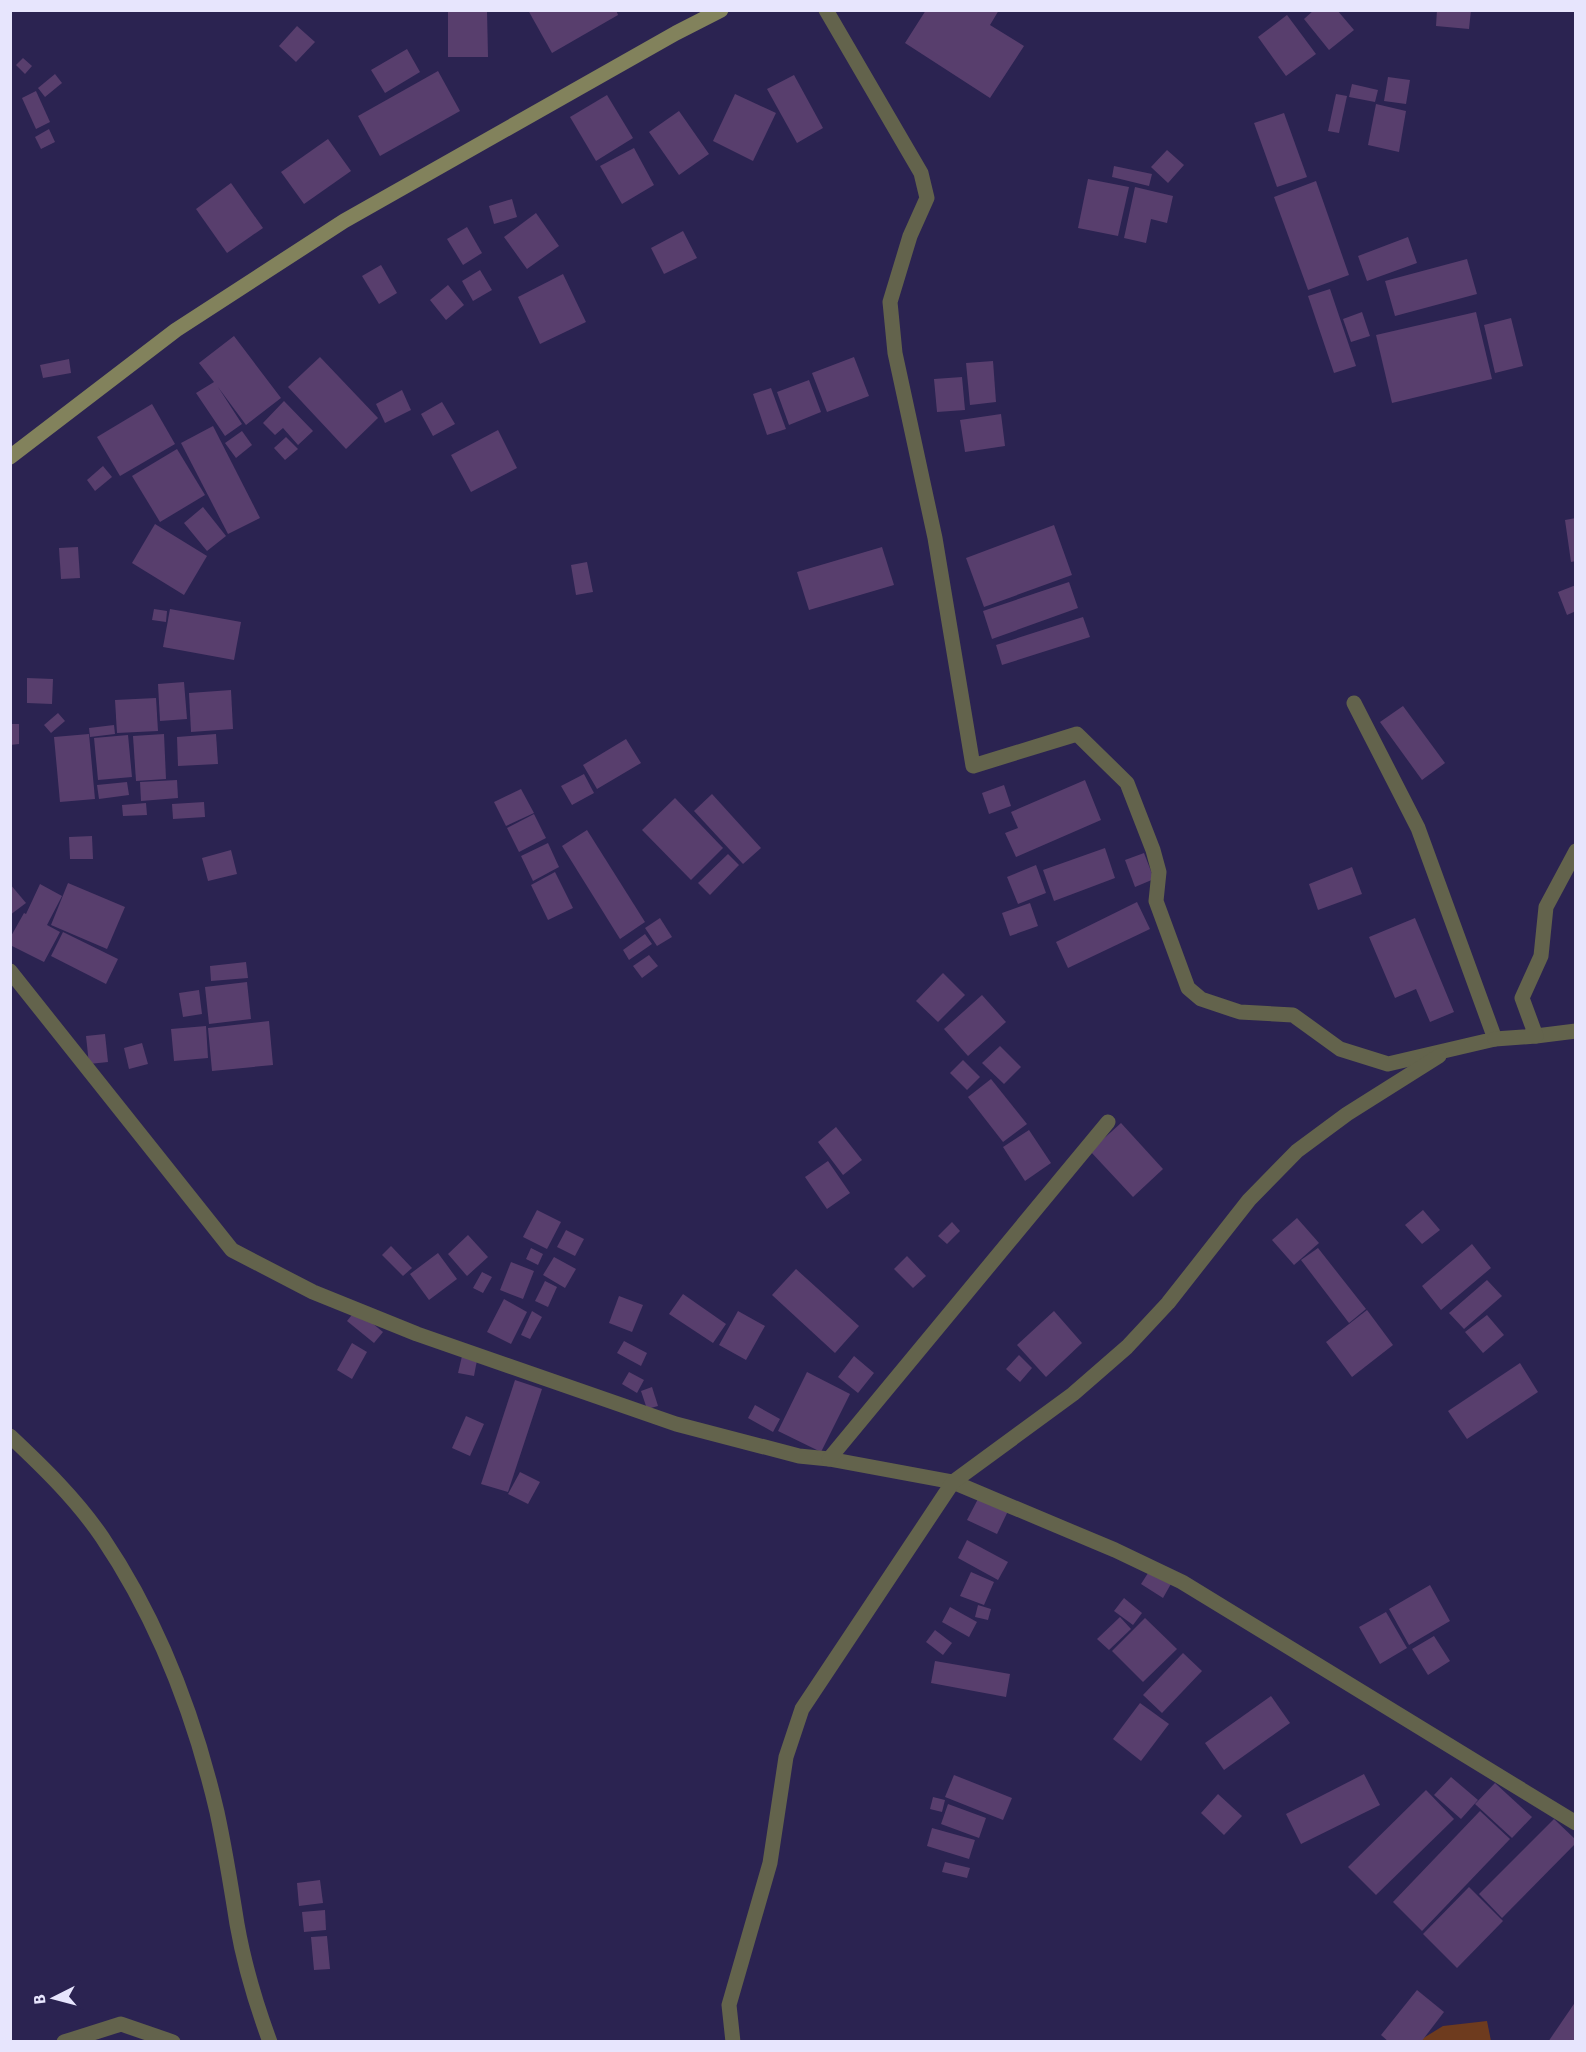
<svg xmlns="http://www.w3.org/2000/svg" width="1586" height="2052" viewBox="0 0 1586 2052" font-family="Signika,sans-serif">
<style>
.green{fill:#6e3b1e}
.building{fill:#583e6d}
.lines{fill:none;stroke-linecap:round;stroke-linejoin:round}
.street{stroke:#63634c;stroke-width:15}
.secondary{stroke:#82825c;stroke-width:15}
</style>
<rect width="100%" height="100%" fill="#2b2351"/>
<polygon class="green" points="1487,2021 1491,2041 1417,2042 1443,2026"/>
<g class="building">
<polygon points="448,10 487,10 488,57 448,57"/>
<polygon points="528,10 616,10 618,15 552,53"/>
<polygon points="926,10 999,10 990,25 1024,46 990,98 905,43"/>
<polygon points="1314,10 1337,10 1354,30 1329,50 1304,19"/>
<polygon points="1437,10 1471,10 1469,29 1436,26"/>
<polygon points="1287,15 1316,54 1286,76 1258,37"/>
<polygon points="297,26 315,42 296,62 279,46"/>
<polygon points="407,49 420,72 385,93 371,70"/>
<polygon points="23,58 32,66 25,74 16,65"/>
<polygon points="438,71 460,111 380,156 358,116"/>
<polygon points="55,74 62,83 45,97 38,88"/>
<polygon points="794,75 823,128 797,143 767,89"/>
<polygon points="1388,77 1410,80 1406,104 1384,101"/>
<polygon points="1352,84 1378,90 1375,102 1349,97"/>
<polygon points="36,91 50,122 36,129 22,98"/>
<polygon points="735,94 776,113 753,161 713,141"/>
<polygon points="1336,94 1347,96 1339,133 1328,131"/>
<polygon points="607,95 633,138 596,161 570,117"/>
<polygon points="1376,104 1406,111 1399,152 1368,145"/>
<polygon points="679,111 709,154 679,175 649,132"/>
<polygon points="1284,113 1307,177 1277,187 1254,123"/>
<polygon points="49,129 55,142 41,149 35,137"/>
<polygon points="328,139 351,171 304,204 281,172"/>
<polygon points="634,148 654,185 622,204 600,166"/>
<polygon points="1167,150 1184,165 1168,183 1151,167"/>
<polygon points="1114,166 1152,174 1149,186 1112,177"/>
<polygon points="1088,179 1129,187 1118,236 1078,228"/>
<polygon points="1316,181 1349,275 1308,290 1274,197"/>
<polygon points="231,183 263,228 227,253 196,209"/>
<polygon points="1135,187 1173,196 1167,223 1151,219 1146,243 1124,238"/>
<polygon points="512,199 517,217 494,224 489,206"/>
<polygon points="536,213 559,246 527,269 504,237"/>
<polygon points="467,227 482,253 463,265 447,239"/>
<polygon points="683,231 697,258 664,274 651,248"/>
<polygon points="1408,237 1417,263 1367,281 1358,256"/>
<polygon points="1467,259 1477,294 1395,316 1385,281"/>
<polygon points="381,265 397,293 379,304 362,276"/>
<polygon points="480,270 492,290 473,301 462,281"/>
<polygon points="563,274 586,322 540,344 518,297"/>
<polygon points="448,285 464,305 446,320 430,300"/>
<polygon points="1330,289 1356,366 1334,373 1308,296"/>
<polygon points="1362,312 1370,336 1351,342 1343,319"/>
<polygon points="1476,312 1492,379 1392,403 1376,335"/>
<polygon points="1511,318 1523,366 1495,373 1484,325"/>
<polygon points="234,336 281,398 246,425 218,387 242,424 225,436 196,393 214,382 199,363"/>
<polygon points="320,357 378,418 346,449 288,387"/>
<polygon points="854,357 869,396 827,412 812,373"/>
<polygon points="69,359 71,373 43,378 40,365"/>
<polygon points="993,361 996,402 970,405 966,363"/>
<polygon points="962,377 965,410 937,412 934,379"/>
<polygon points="809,380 821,412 789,425 777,392"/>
<polygon points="771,388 786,429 767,435 753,394"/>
<polygon points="402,390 411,410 385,423 376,404"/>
<polygon points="284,401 313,431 298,445 283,428 275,435 263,423"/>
<polygon points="442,402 455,424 433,436 421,414"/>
<polygon points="152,404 175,444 120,476 97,437"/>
<polygon points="1001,414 1005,446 965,452 960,420"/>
<polygon points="213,426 260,518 228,534 181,443"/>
<polygon points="498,430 517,468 471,492 451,455"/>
<polygon points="242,431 252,445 236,458 225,443"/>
<polygon points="286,437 298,449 285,460 274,448"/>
<polygon points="177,449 205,495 160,522 132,476"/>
<polygon points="103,466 112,477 95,491 87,480"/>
<polygon points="203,507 226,536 207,551 184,523"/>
<polygon points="1576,518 1576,561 1571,562 1565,520"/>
<polygon points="155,524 207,556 184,595 132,563"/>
<polygon points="1054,525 1072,575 984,607 966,558"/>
<polygon points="78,547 80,578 61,579 59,548"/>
<polygon points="882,547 894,585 809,610 797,572"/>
<polygon points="587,562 593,592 576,595 571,565"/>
<polygon points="1069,582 1078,608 992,639 983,611"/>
<polygon points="1576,585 1576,611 1567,615 1558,592"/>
<polygon points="154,609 167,611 166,622 152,620"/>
<polygon points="170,609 241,622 234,660 163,647"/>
<polygon points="1083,617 1090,637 1002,665 996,645"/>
<polygon points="27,678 53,679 52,704 27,703"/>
<polygon points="184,682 187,719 160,721 158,684"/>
<polygon points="231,690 233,729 191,732 189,693"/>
<polygon points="156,698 158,731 117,733 115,700"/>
<polygon points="1403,706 1445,763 1422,780 1380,722"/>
<polygon points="58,713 65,721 51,733 44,725"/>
<polygon points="10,724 19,724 19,744 10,745"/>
<polygon points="114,725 115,734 90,737 89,728"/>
<polygon points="89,734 95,799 60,802 54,737"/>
<polygon points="164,734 166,779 136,781 133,736"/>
<polygon points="216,734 218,764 178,766 177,737"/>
<polygon points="128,735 132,777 98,780 94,738"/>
<polygon points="626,739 641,763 597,789 583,765"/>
<polygon points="584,774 594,793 572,805 561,786"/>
<polygon points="177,780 178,798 141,801 140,782"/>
<polygon points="1085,780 1101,820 1016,857 1005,833 1018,828 1011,812"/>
<polygon points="127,782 129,795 99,799 97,785"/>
<polygon points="1004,785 1011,806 989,814 982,793"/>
<polygon points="521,789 534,813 506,826 494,802"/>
<polygon points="712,794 761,848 743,864 694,811"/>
<polygon points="675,798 723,848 691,880 642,830"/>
<polygon points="204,802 205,817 173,819 172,804"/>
<polygon points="146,803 147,815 123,816 122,805"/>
<polygon points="534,814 546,838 519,852 507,828"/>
<polygon points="587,830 645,922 620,939 562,846"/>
<polygon points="92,836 93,859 70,859 69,837"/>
<polygon points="548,843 559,867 533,881 521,856"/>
<polygon points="1105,848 1115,878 1054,901 1043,870"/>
<polygon points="231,850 237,874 208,881 202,858"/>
<polygon points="1144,853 1154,879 1135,887 1125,860"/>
<polygon points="728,854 739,865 710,895 698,883"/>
<polygon points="1036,865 1046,893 1018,904 1007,877"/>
<polygon points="1352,867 1362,894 1318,910 1309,884"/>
<polygon points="555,872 573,908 548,920 531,885"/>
<polygon points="68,883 125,907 107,949 51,925"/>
<polygon points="10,884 26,903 10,915"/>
<polygon points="40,884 62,896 47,925 60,932 44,962 10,945 10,938 24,913 26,914"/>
<polygon points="1137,902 1150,929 1068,968 1056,942"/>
<polygon points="1030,903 1038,926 1010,936 1002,913"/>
<polygon points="660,918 672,937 657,946 645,928"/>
<polygon points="1415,918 1454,1012 1430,1022 1416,989 1395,998 1369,937"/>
<polygon points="63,932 118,959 106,984 51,956"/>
<polygon points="645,934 652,944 629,960 623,950"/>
<polygon points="649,955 658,966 642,978 633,966"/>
<polygon points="246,962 248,978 211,981 210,966"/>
<polygon points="943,973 965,995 938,1022 916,1001"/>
<polygon points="247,982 251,1019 209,1024 205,987"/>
<polygon points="199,990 202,1014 183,1017 179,993"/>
<polygon points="982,995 1006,1022 968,1056 944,1029"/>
<polygon points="269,1021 273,1065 212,1071 208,1028"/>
<polygon points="206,1026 208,1058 174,1061 171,1029"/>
<polygon points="105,1034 108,1062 89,1064 86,1036"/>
<polygon points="142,1043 148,1064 129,1069 124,1048"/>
<polygon points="1000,1046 1021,1067 1004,1084 982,1063"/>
<polygon points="963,1060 980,1077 967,1090 950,1073"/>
<polygon points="991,1079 1027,1124 1003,1142 968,1097"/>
<polygon points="1121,1123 1163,1169 1133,1197 1090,1151"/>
<polygon points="836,1127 862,1160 843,1175 818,1142"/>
<polygon points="1029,1130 1051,1163 1025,1181 1003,1147"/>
<polygon points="828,1161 850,1193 827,1209 805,1177"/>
<polygon points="537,1210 561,1222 547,1249 523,1237"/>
<polygon points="1423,1210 1440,1230 1422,1244 1405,1225"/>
<polygon points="1297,1218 1319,1243 1294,1265 1272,1240"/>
<polygon points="952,1222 960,1231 947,1244 938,1236"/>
<polygon points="566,1230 584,1239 575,1256 557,1247"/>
<polygon points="468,1235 488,1257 467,1276 448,1254"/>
<polygon points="1472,1244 1491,1268 1441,1310 1422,1286"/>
<polygon points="391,1246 412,1268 403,1276 382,1255"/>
<polygon points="531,1248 543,1254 538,1265 526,1259"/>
<polygon points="1318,1248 1366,1309 1349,1323 1301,1260"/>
<polygon points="438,1253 457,1279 429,1300 410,1274"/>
<polygon points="907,1256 926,1276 913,1288 894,1269"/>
<polygon points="554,1257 576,1269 565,1288 543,1275"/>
<polygon points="511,1262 534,1271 523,1299 500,1290"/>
<polygon points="796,1269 859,1326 835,1353 772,1295"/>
<polygon points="482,1272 492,1277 483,1293 473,1288"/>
<polygon points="1487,1280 1502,1296 1464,1329 1449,1313"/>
<polygon points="545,1281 557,1287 548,1307 535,1301"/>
<polygon points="683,1294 726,1324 713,1343 669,1314"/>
<polygon points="619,1296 643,1305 632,1332 609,1323"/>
<polygon points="504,1299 527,1312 511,1344 487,1332"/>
<polygon points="356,1310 383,1332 374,1343 347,1321"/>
<polygon points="1367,1310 1393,1345 1352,1377 1326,1342"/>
<polygon points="532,1311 542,1317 530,1339 521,1335"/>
<polygon points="738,1311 765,1326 746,1360 719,1345"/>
<polygon points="1054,1311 1082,1343 1046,1377 1017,1345"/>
<polygon points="1487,1315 1504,1335 1483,1353 1465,1332"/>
<polygon points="624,1341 647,1353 641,1366 617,1353"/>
<polygon points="352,1343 367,1352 352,1379 337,1370"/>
<polygon points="463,1352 478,1355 474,1376 458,1373"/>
<polygon points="1019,1355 1032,1368 1020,1382 1006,1369"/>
<polygon points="854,1356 874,1373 858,1393 838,1377"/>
<polygon points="1520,1363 1538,1392 1467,1439 1448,1411"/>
<polygon points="629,1372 644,1380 637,1393 622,1384"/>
<polygon points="807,1372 850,1394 821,1452 778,1431"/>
<polygon points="515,1380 542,1389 508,1492 481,1484"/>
<polygon points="652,1387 658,1406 647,1409 641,1391"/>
<polygon points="755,1405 780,1419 773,1432 748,1418"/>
<polygon points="466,1416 484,1424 470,1456 452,1448"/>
<polygon points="520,1472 540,1482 528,1504 508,1494"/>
<polygon points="979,1497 1008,1511 997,1534 967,1520"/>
<polygon points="967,1540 1008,1562 998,1580 958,1558"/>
<polygon points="1150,1570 1172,1582 1163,1598 1141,1584"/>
<polygon points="971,1572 994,1582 984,1605 960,1596"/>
<polygon points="1430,1585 1450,1621 1409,1645 1389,1609"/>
<polygon points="1124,1598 1142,1613 1133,1625 1114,1611"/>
<polygon points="978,1605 991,1609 988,1620 975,1617"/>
<polygon points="950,1607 977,1622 969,1637 942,1622"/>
<polygon points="1386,1612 1407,1648 1380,1664 1359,1627"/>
<polygon points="1120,1617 1131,1629 1109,1650 1097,1639"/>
<polygon points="1145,1618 1177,1649 1143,1682 1112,1651"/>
<polygon points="935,1630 952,1643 943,1655 926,1642"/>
<polygon points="1434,1636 1450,1661 1428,1675 1412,1649"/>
<polygon points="1183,1653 1202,1671 1162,1713 1143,1695"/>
<polygon points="935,1661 1010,1674 1006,1697 931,1683"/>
<polygon points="1271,1696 1290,1723 1224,1770 1205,1743"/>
<polygon points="1140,1703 1169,1724 1141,1761 1113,1739"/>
<polygon points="1364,1774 1380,1805 1301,1844 1286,1814"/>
<polygon points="954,1775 1012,1798 1003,1820 945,1797"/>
<polygon points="1451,1777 1478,1800 1461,1819 1434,1795"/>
<polygon points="1495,1783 1532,1817 1512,1838 1475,1804"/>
<polygon points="1426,1790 1454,1819 1376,1895 1348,1867"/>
<polygon points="1218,1794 1242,1816 1224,1835 1201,1813"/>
<polygon points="933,1797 945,1800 942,1812 930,1809"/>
<polygon points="948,1804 986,1818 979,1838 941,1824"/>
<polygon points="1480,1811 1510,1839 1422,1931 1393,1902"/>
<polygon points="1554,1819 1576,1840 1576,1843 1502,1918 1479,1894"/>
<polygon points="932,1828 975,1840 969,1859 927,1846"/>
<polygon points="945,1862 970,1868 967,1878 942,1872"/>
<polygon points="320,1880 323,1903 299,1906 297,1883"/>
<polygon points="1469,1887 1503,1921 1457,1968 1423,1934"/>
<polygon points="325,1910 326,1930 304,1932 302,1912"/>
<polygon points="327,1936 330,1969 314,1970 311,1937"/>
<polygon points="1417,1990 1444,2012 1421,2042 1389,2042 1381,2035"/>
<polygon points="1576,2001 1576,2042 1548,2042"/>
</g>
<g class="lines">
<g class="street">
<polyline points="826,10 921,173 927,198 910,236 890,302 895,353 935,538 973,766 1077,734 1127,783 1153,850 1159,872 1156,901 1188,988 1201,999 1240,1012 1293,1015 1340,1049 1388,1064 1495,1039 1418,828 1354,703"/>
<polyline points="10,971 232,1250 313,1292 417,1334 676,1424 799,1456 829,1459 953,1482 1115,1550 1182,1582 1576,1823"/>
<polyline points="1536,1036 1576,1031"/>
<polyline points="1495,1039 1536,1036 1522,998 1541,956 1546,907 1576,851"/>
<path d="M10,1436c33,31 66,63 92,101 56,83 92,177 115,275 8,37 14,74 20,112 7,40 19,80 33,118"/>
<polyline points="829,1459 1108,1122"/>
<polyline points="64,2042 121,2024 173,2042"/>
<polyline points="733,2042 729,2005 770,1863 786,1757 802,1709 953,1482 1073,1394 1127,1347 1168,1303 1249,1200 1297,1151 1347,1114 1439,1056"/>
</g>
<polyline class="secondary" points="10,457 176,330 344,221 676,33 721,10"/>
</g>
<rect width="1586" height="2052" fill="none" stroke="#e7e5fd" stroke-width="24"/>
<g transform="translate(54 1998) rotate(264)" stroke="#2b2351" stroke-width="4.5" paint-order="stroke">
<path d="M0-4.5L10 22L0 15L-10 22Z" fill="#e7e5fd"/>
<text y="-9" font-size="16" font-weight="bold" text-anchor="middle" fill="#e7e5fd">B</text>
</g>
</svg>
